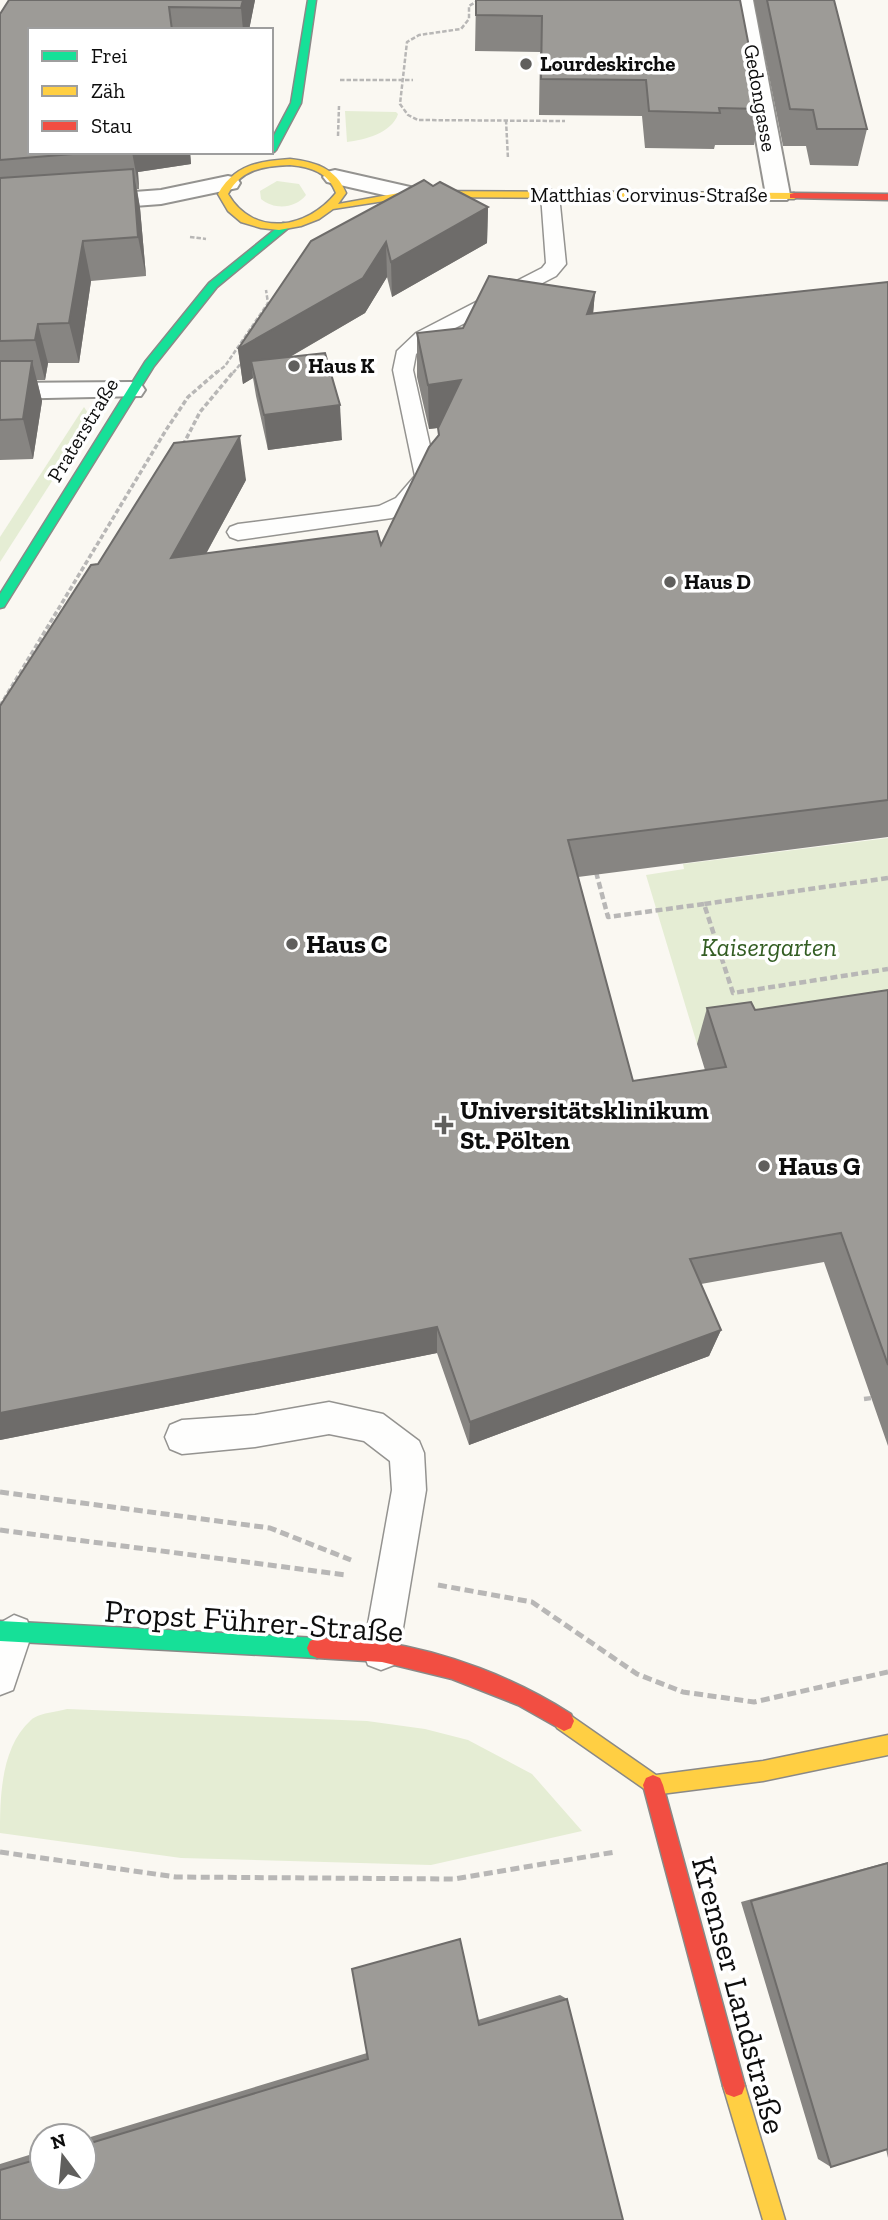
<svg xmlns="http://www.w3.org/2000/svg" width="888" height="2220" viewBox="0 0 888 2220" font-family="'Zilla Slab',serif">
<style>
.green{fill:#e5edd4}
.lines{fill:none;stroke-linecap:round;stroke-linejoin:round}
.lane-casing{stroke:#949390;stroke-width:3}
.street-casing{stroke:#949390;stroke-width:4}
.fast-casing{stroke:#8a8987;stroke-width:3}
.slow-casing{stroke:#8a8987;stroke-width:3}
.jam-casing{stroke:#8a8987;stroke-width:3}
.path-far3{stroke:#b8b7b6;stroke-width:2.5;stroke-dasharray:4.5 2;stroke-linecap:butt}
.path-far2{stroke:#b8b7b6;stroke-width:3.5;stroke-dasharray:5 2.5;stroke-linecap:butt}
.path-far1{stroke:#b8b7b6;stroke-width:4.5;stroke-dasharray:7 3.5;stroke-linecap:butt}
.path{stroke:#b8b7b6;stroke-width:5;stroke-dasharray:9 4.5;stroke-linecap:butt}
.lane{fill:#fefefd;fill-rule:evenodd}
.street{fill:#fefefd;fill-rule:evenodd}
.fast{fill:#16e098;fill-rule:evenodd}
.slow{fill:#ffcf43;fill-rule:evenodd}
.jam{fill:#f24e42;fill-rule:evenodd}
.wall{fill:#878582}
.shaded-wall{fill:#6e6c6a}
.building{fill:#9d9b97;stroke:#6e6c6a;stroke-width:2}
.poi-dot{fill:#605f5d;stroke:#fff;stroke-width:2.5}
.labels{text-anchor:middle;stroke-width:7;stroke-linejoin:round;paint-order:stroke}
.far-poi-label{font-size:21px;font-weight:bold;fill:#0d0d0d;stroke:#fff;text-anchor:start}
.far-street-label{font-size:21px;fill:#0d0d0d;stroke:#fff}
.poi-label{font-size:26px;font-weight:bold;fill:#0d0d0d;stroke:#fff;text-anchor:start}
.park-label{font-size:26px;font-style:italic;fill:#345e24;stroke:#fff}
.near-street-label{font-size:32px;fill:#0d0d0d;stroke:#fff}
</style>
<rect width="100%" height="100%" fill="#faf8f2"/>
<g class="green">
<path d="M345,111l51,1 2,2c-6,19 -34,26 -51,28z"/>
<path d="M277,181l22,3 7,11c-11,14 -32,15 -45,4l-1,-8z"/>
<polygon points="84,407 92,419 0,562 0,537"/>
<polygon points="888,838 888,1023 697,1044 646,875 684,869 683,864"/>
<path d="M67,1709l300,12 58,8 43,11 64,34 50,57 -151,34 -250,-7 -181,-25c0,-37 1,-86 31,-113 7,-7 26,-8 36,-11z"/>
</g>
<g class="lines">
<defs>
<g id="lane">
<polygon points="550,189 559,195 566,264 556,276 430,341 416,354 413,370 437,477 412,508 392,518 238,540 230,537 227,532 230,527 238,524 379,506 396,498 415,476 393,370 397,351 416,333 542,268 546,263 541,195"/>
<polygon points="329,1402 383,1414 419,1441 424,1453 426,1490 399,1652 394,1665 381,1670 368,1665 363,1652 392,1490 390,1461 364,1441 329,1434 255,1447 182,1454 170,1449 165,1437 170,1425 182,1420 255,1415"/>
<polygon points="14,1615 27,1620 32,1633 13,1690 0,1695 0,1623"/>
</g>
<g id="street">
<polygon points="731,0 753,0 790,195 787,200 769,200 766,195"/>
<polygon points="335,170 419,189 422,194 419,199 410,201 327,182 323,177 327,172"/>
<polygon points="228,176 237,178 240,183 237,188 161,204 0,216 0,202 161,190"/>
<polygon points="131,382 141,384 145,390 141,396 0,399 0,383"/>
</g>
<g id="fast">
<polygon points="308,0 316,0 301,103 276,150 274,152 268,152 271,152 271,141 291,103"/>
<polygon points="283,223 292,225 217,287 154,366 4,607 0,608 0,594 145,362 209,283"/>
<polygon points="0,1621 317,1638 324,1641 327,1648 324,1655 317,1658 0,1641"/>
</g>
<g id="slow">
<path d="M290,159c25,3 46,9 56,34l-8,11 72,-13 384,2 5,3 -5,3 -384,-2 -77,12 -14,10 -18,7 -22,4 -18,-2 -20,-6 -13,-11 -10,-17c16,-29 41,-33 72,-35zM290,165c21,2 38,7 46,28 -29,36 -82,45 -108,1 13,-25 36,-28 62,-29z"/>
<polygon points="564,1711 656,1775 763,1761 888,1735 888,1755 763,1781 653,1795 557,1728 554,1721 557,1714"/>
<polygon points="734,2075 742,2078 745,2086 785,2220 763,2220 723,2086 726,2078"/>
</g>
<g id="jam">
<polygon points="794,193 888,194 888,200 790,198 790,194"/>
<path d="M317,1638c21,2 43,1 64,4 66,10 134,36 190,72l3,7 -3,7 -7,3 -46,-26 -66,-26 -70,-17 -65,-4 -7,-3 -3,-7 3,-7z"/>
<polygon points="653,1775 660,1778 663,1785 745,2086 742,2094 734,2097 726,2094 723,2086 643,1785 646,1778"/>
</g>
</defs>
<use href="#lane" class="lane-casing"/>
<use href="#street" class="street-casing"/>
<use href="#fast" class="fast-casing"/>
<use href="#slow" class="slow-casing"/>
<use href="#jam" class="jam-casing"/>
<g class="path-far3">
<polyline points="479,0 469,6 469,19 461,29 419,35 407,42 400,104 408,115 418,120 565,121"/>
<polyline points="340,80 413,80"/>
<polyline points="506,120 508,159"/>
<polyline points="338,136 339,106"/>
<polyline points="190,237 206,239"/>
<polyline points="216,373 225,366 268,303 266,290"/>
<polyline points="233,373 242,362"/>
</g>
<g class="path-far2">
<polyline points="183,445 200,412 234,371"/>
<polyline points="0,706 166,430 188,397 218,371"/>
</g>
<g class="path-far1">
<polyline points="596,872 608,917 704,904"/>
<polyline points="888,878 704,904 733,993 888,969"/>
<polyline points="864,1399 888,1396"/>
</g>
<g class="path">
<polyline points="0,1492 270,1528 351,1560"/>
<polyline points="0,1530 346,1575"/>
<polyline points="438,1585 532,1602 637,1674 683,1692 754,1702 888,1672"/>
<polyline points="0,1852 176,1877 454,1879 615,1852"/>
</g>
<use href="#lane" class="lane"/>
<use href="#street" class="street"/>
<use href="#fast" class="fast"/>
<use href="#slow" class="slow"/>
<use href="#jam" class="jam"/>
</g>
<g class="wall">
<polygon points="9,0 255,0 249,30 30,30 30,152 190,152 191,164 138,172 139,189 137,189 140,208 146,276 91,281 79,363 48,363 45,380 37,380 42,401 33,459 0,460 0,14"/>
<polygon points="476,0 740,0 761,109 754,145 715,145 714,149 645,148 642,116 539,115 540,52 475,51"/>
<polygon points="754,0 834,0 867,129 858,166 810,165 806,146 783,146"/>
<polygon points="433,186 488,207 487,243 392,297 387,277 365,313 290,357 342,440 268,450 256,396 253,378 243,384 238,349"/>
<polygon points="888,282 888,837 578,877 633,1081 705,1070 697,1044 707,1008 755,1010 888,990 888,1446 824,1262 701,1284 721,1330 709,1356 469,1445 437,1353 0,1440 0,706 98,564 246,480 206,554 381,545 438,435 438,428 429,429 417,377 417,333 463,328 595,292 593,313"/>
<polygon points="888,1862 888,2158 886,2149 831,2167 818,2159 741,1902"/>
<polygon points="459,1939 478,2020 560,1995 567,1999 0,2220 0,2164 42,2151 42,2178 84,2178 84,2139 367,2053 352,1969"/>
</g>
<g class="shaded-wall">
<polygon points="243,0 255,0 249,30 243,30 241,8"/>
<polygon points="132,152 190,152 191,164 138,172 139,189"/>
<polygon points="133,169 140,208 146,276 138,237"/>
<polygon points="488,207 487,243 392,297 391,262"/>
<polygon points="83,241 91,281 79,363 69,323"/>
<polygon points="386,242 387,277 365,313 255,377 251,361 253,378 243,384 238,349"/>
<polygon points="595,292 591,337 587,314"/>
<polygon points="38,324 48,363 45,380 35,340"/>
<polygon points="32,361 42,401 33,459 23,419"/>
<polygon points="461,380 461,425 429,429 428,385"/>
<polygon points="340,405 342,440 268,450 264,415"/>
<polygon points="240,436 246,480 180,601 171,558"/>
<polygon points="437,1327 437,1353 0,1440 0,1413"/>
<polygon points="721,1330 709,1356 469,1445 470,1422"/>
</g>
<g class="building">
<polygon points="9,0 243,0 241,8 169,7 172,30 30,30 30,152 97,152 0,160 0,14"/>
<polygon points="476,0 740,0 761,109 719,108 720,113 649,111 646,80 541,79 542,16 476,15"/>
<polygon points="767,0 834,0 867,129 817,129 813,110 790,109"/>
<polygon points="133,169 138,237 83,241 69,323 38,324 35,340 0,341 0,178"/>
<polygon points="424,180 433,186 440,182 488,207 391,262 386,242 363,278 238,349 311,241"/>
<polygon points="489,276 595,292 587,314 888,282 888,800 568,840 633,1081 726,1067 707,1008 751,1002 755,1010 888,990 888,1365 841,1233 690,1259 721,1330 470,1422 437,1327 0,1413 0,706 91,565 98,564 174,443 240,436 171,558 377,531 381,545 429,447 439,435 438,428 461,380 428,385 417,333 463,328"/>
<polygon points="325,353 340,405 264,415 251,361"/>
<polygon points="0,361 32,361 23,419 0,420"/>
<polygon points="888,1863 888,2149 831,2167 751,1901"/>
<polygon points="460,1939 479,2025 567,1999 623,2220 0,2220 0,2170 42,2158 42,2178 84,2178 84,2145 368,2059 352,1969"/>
</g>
<g class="poi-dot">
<circle cx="526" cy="64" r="7"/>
<circle cx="294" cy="366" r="7"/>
<circle cx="670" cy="582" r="7"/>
<circle cx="292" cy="944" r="7"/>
<path d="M440.5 1114.5h7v7h7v7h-7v7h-7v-7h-7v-7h7z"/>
<circle cx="764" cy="1166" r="7"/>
</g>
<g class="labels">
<g class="far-poi-label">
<text x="540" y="71">Lourdeskirche</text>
<text x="308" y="373">Haus K</text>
<text x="684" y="589">Haus D</text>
</g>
<g class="far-street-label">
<text transform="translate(760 98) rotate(80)" y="7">Gedongasse</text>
<text x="649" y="202">Matthias Corvinus-Straße</text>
<text transform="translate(83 430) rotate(-59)" y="7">Praterstraße</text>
</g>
<g class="poi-label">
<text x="306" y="953">Haus C</text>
<text x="460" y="1119">Universitätsklinikum<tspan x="460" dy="30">St. Pölten</tspan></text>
<text x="778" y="1175">Haus G</text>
</g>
<g class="park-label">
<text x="769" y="956">Kaisergarten</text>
</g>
<g class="near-street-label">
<text transform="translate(254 1621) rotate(4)" y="11">Propst Führer-Straße</text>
<text transform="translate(739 1995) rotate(75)" y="11">Kremser Landstraße</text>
</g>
</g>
<rect x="28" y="28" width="245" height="126" fill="#ffffff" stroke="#9e9e9e" stroke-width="2"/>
<rect x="42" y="51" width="35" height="10" fill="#16e098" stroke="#9e9e9e" stroke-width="2"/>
<text x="91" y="63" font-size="21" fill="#0d0d0d">Frei</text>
<rect x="42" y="86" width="35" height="10" fill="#ffcf43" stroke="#9e9e9e" stroke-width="2"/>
<text x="91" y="98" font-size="21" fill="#0d0d0d">Zäh</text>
<rect x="42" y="121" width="35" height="10" fill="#f24e42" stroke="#9e9e9e" stroke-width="2"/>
<text x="91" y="133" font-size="21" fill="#0d0d0d">Stau</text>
<g transform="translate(63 2157) rotate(344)"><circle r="33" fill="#ffffff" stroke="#9e9e9e" stroke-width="2"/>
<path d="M0-5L12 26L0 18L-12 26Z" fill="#605f5d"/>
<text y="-10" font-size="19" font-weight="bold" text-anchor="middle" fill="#0d0d0d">N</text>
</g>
</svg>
